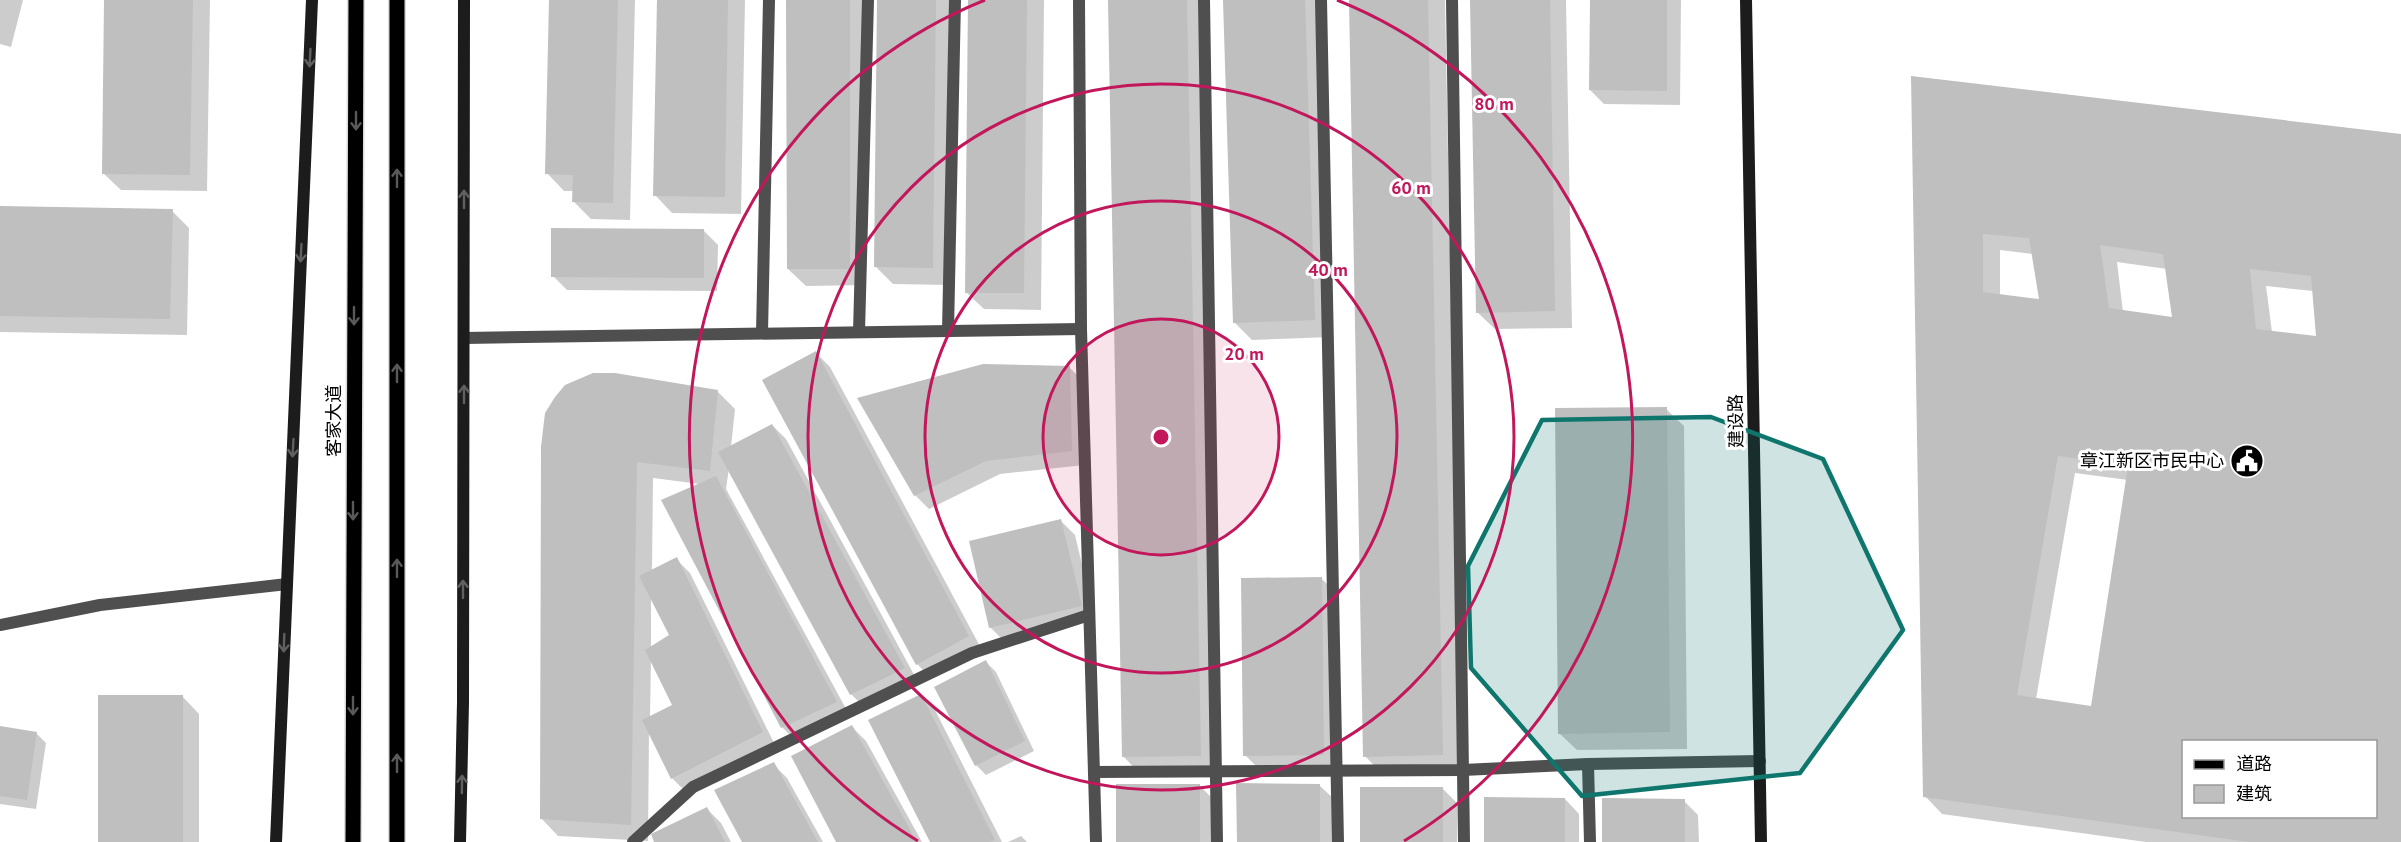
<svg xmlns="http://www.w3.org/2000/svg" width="2401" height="842" viewBox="0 0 2401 842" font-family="'PT Sans','Noto Sans SC',sans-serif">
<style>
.shadow{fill:#0003;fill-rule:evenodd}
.building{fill:#bfbfbf;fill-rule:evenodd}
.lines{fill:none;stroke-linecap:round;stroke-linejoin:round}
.primary-casing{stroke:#dbdbdb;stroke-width:18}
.lane{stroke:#4f4f4f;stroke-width:12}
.street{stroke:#4f4f4f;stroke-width:12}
.secondary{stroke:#1c1c1c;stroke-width:12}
.primary{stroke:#000;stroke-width:15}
.oneway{stroke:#606060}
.oneway2{stroke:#595959}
.marked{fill:#0f766e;fill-opacity:0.2;stroke:#0f766e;stroke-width:4.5;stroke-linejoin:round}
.ring{fill:none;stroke:#c2185b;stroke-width:3}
.labels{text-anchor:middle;stroke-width:6;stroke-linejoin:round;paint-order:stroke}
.street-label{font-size:18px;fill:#000;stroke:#fff}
.poi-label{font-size:18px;fill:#000;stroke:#fff;text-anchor:end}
.centre{fill:#c2185b;stroke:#fff;stroke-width:3}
.ring-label{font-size:18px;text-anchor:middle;font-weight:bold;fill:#c2185b;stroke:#fff;stroke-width:6;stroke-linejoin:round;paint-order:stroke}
</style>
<rect width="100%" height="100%" fill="#fff"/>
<g class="shadow">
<polygon points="0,0 23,0 11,47 0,44"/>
<polygon points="106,0 210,0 207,191 121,190 103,173"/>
<polygon points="550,0 635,0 630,220 591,219 574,202 574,191 564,191 547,173"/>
<polygon points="658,0 745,0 741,214 672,213 655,195"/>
<polygon points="787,0 867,0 866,285 806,286 788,269"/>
<polygon points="878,0 953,0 950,285 893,284 876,267"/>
<polygon points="970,0 1044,0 1041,310 984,309 966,292"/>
<polygon points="1110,0 1203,0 1218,773 1140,774 1123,756"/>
<polygon points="1224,0 1321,0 1332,337 1252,340 1235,323"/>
<polygon points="1350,0 1445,0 1460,772 1382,774 1365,756"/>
<polygon points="1472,0 1566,0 1572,328 1495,329 1477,312"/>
<polygon points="1592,0 1681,0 1680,105 1604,104 1590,90"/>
<path d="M1913,78l488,57v707h-255l-204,-28 -17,-18zM2000,250l33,4 8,47 -41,-5zM2117,262l50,7 7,50 -51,-7zM2266,286l47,5 4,46 -45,-5zM2075,473l53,7 -36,228 -56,-9zM2184,742h192v74h-192z"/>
<polygon points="0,207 172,211 189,228 187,335 0,332"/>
<polygon points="704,231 718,245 717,291 567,290 553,276"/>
<polygon points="816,353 830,367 982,650 931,678 917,664"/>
<polygon points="1069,367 1083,381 1085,465 1000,474 929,509 915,495"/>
<path d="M718,392l17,17 -4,38 41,-22 14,14 132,243 -53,26 -14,-14 -122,-226 -3,21 124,227 -54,25 -14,-14 -82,-243 -47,-6 -1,93 24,-12 14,14 86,174 -90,45 -14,-14 -23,-46 -1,109 -90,-5 -17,-18 2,-371zM651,597l20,39 -20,12zM651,658l23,47 -24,13z"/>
<polygon points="1666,409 1684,426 1687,749 1577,750 1559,733"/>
<polygon points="1061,521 1075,535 1095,620 1004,641 990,627"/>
<polygon points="1322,579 1336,593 1338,768 1259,769 1245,755"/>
<polygon points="986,662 996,672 1034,751 986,775 976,765 936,687"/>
<polygon points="182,696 199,714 199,842 99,842"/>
<polygon points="921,696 935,710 1002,842 932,842"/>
<polygon points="852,727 866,741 922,842 838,842"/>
<polygon points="0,728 36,733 46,743 36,809 0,804"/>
<polygon points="773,764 787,778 823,842 744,842"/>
<polygon points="1199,785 1213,799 1213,842 1118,842"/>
<polygon points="1319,785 1334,799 1334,842 1239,842"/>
<polygon points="1443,789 1457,803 1457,842 1362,842"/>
<polygon points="1565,799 1579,814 1579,842 1485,842"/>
<polygon points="1684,801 1698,815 1699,842 1604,842"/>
<polygon points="707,809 721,823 731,842 656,842"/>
<polygon points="1021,836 1027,842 1008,842"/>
</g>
<g class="building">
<polygon points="104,0 193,0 190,175 102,174"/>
<polygon points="549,0 618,0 613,203 572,202 573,175 545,174"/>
<polygon points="657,0 728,0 725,197 653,196"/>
<polygon points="786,0 850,0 850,269 787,269"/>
<polygon points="877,0 936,0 933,268 874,267"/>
<polygon points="968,0 1027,0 1024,293 965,293"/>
<polygon points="1108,0 1187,0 1201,756 1122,757"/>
<polygon points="1223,0 1305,0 1315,320 1233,323"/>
<polygon points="1349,0 1428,0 1443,755 1363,757"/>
<polygon points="1470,0 1550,0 1555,311 1476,313"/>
<polygon points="1590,0 1667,0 1667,91 1589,90"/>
<path d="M1911,76l490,58v708h-152l-326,-45zM1983,234l46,4 10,61 -56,-7zM2100,245l63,9 9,63 -63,-9zM2250,269l61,7 5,60 -60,-7zM2058,456l70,10 -37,240 -74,-11zM2184,742h192v74h-192z"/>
<polygon points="0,206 173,209 170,319 0,316"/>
<polygon points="551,228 704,229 704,278 551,277"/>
<polygon points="816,351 969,636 916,665 762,380"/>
<polygon points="983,364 1070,366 1072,451 986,461 914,496 857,398"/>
<polygon points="593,373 615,373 718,390 710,471 637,462 631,825 540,819 541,447 545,413 555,397 565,385"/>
<polygon points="1667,407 1670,732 1558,734 1555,408"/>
<polygon points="772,424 905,668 850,695 718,452"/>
<polygon points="716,476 837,702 781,728 661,500"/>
<polygon points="1061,519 1082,606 989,628 969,541"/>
<polygon points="677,557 763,732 671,779 642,720 672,705 645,650 669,635 639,576"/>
<polygon points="1322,577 1324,755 1243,756 1241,578"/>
<polygon points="986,660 1025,741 975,766 934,687"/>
<polygon points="921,694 995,840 990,842 930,842 868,720"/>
<rect x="98" y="695" width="85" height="147"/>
<polygon points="852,725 917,842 836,842 791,756"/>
<polygon points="0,726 37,732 27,800 0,796"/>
<polygon points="774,762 818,842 742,842 714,790"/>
<polygon points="1236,783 1320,784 1320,842 1237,842"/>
<rect x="1116" y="784" width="84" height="58"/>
<rect x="1360" y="787" width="83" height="55"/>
<polygon points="1484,797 1565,798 1565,842 1484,842"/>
<polygon points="1602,798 1685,799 1685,842 1602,842"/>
<polygon points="707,807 725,842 654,842 651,834"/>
</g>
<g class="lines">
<defs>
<g id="primary">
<polyline points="397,0 397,842"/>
<polyline points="353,842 356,0"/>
</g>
</defs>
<use href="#primary" class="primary-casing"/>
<g class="lane">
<polyline points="1079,0 1081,329 1096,842"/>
<polyline points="1204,0 1217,842"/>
<polyline points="1321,0 1338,842"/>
<polyline points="1452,0 1464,842"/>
<polyline points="948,331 955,0"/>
<polyline points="859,332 868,0"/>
<polyline points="762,333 769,0"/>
<polyline points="464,338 1081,329"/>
<polyline points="1588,764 1590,842"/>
<polyline points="1094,772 1463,770 1588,764 1760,761"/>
<polyline points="633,842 693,787 972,653 1089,615"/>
</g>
<polyline class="street" points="0,625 100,605 287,584"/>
<g class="secondary">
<polyline points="1746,0 1761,842"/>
<polyline points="276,842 312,0"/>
<polyline points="460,842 463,702 464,0"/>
</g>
<use href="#primary" class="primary"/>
</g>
<defs><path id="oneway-shaft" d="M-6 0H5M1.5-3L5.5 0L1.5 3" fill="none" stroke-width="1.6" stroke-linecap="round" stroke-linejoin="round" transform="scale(1.5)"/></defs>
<g class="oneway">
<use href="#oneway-shaft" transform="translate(310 58) rotate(93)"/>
<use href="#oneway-shaft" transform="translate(464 199) rotate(-90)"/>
<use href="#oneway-shaft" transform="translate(301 253) rotate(93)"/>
<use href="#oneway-shaft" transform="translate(464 394) rotate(-90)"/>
<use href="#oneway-shaft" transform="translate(293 448) rotate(93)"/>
<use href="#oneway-shaft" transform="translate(463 589) rotate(-90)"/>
<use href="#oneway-shaft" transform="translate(284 643) rotate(92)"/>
<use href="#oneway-shaft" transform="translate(462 784) rotate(-89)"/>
</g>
<g class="oneway2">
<use href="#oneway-shaft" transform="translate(356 121) rotate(90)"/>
<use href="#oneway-shaft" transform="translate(397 178) rotate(-90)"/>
<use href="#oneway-shaft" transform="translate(354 316) rotate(90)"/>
<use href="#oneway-shaft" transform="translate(397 373) rotate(-90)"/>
<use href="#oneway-shaft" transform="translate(353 511) rotate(90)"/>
<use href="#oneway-shaft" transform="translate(397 568) rotate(-90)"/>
<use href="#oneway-shaft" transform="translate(353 706) rotate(90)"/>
<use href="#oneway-shaft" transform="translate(397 763) rotate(-90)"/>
</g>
<path class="marked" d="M1711,417l112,42 80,171 -103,143 -218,23 -111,-128 -3,-102 74,-146z"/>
<circle cx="1161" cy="437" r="118" fill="#c2185b" fill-opacity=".12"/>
<g class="ring">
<circle cx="1161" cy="437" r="118"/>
<circle cx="1161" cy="437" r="236"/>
<circle cx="1161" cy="437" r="353"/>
<path d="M918 841A471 471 0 0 1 985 0M1337 0A471 471 0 0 1 1404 841"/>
</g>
<defs>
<symbol id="civic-disc" viewBox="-11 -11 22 22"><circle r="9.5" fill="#000" stroke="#fff"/><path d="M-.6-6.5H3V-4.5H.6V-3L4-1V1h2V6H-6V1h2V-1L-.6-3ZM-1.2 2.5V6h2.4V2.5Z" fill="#fff"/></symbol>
</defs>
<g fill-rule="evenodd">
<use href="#civic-disc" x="2228" y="442" width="38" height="38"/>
</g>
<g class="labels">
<g class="street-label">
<text transform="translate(334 421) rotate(-90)" y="6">客家大道</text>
<text transform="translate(1736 421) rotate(-91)" y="6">建设路</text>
</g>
<g class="poi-label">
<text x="2224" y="467">章江新区市民中心</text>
</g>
</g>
<circle cx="1161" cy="437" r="9" class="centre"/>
<g class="ring-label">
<text x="1494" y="110">80 m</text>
<text x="1411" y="194">60 m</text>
<text x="1328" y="276">40 m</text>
<text x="1244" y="360">20 m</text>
</g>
<rect x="2182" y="740" width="195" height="78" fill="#ffffff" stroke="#999999" stroke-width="1.5"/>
<rect x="2194" y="760" width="30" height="9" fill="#000000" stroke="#999999" stroke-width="1.5"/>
<text x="2236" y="770" font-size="18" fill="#000000">道路</text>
<rect x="2194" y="785" width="30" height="18" fill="#bfbfbf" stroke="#999999" stroke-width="1.5"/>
<text x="2236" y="800" font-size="18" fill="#000000">建筑</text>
</svg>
